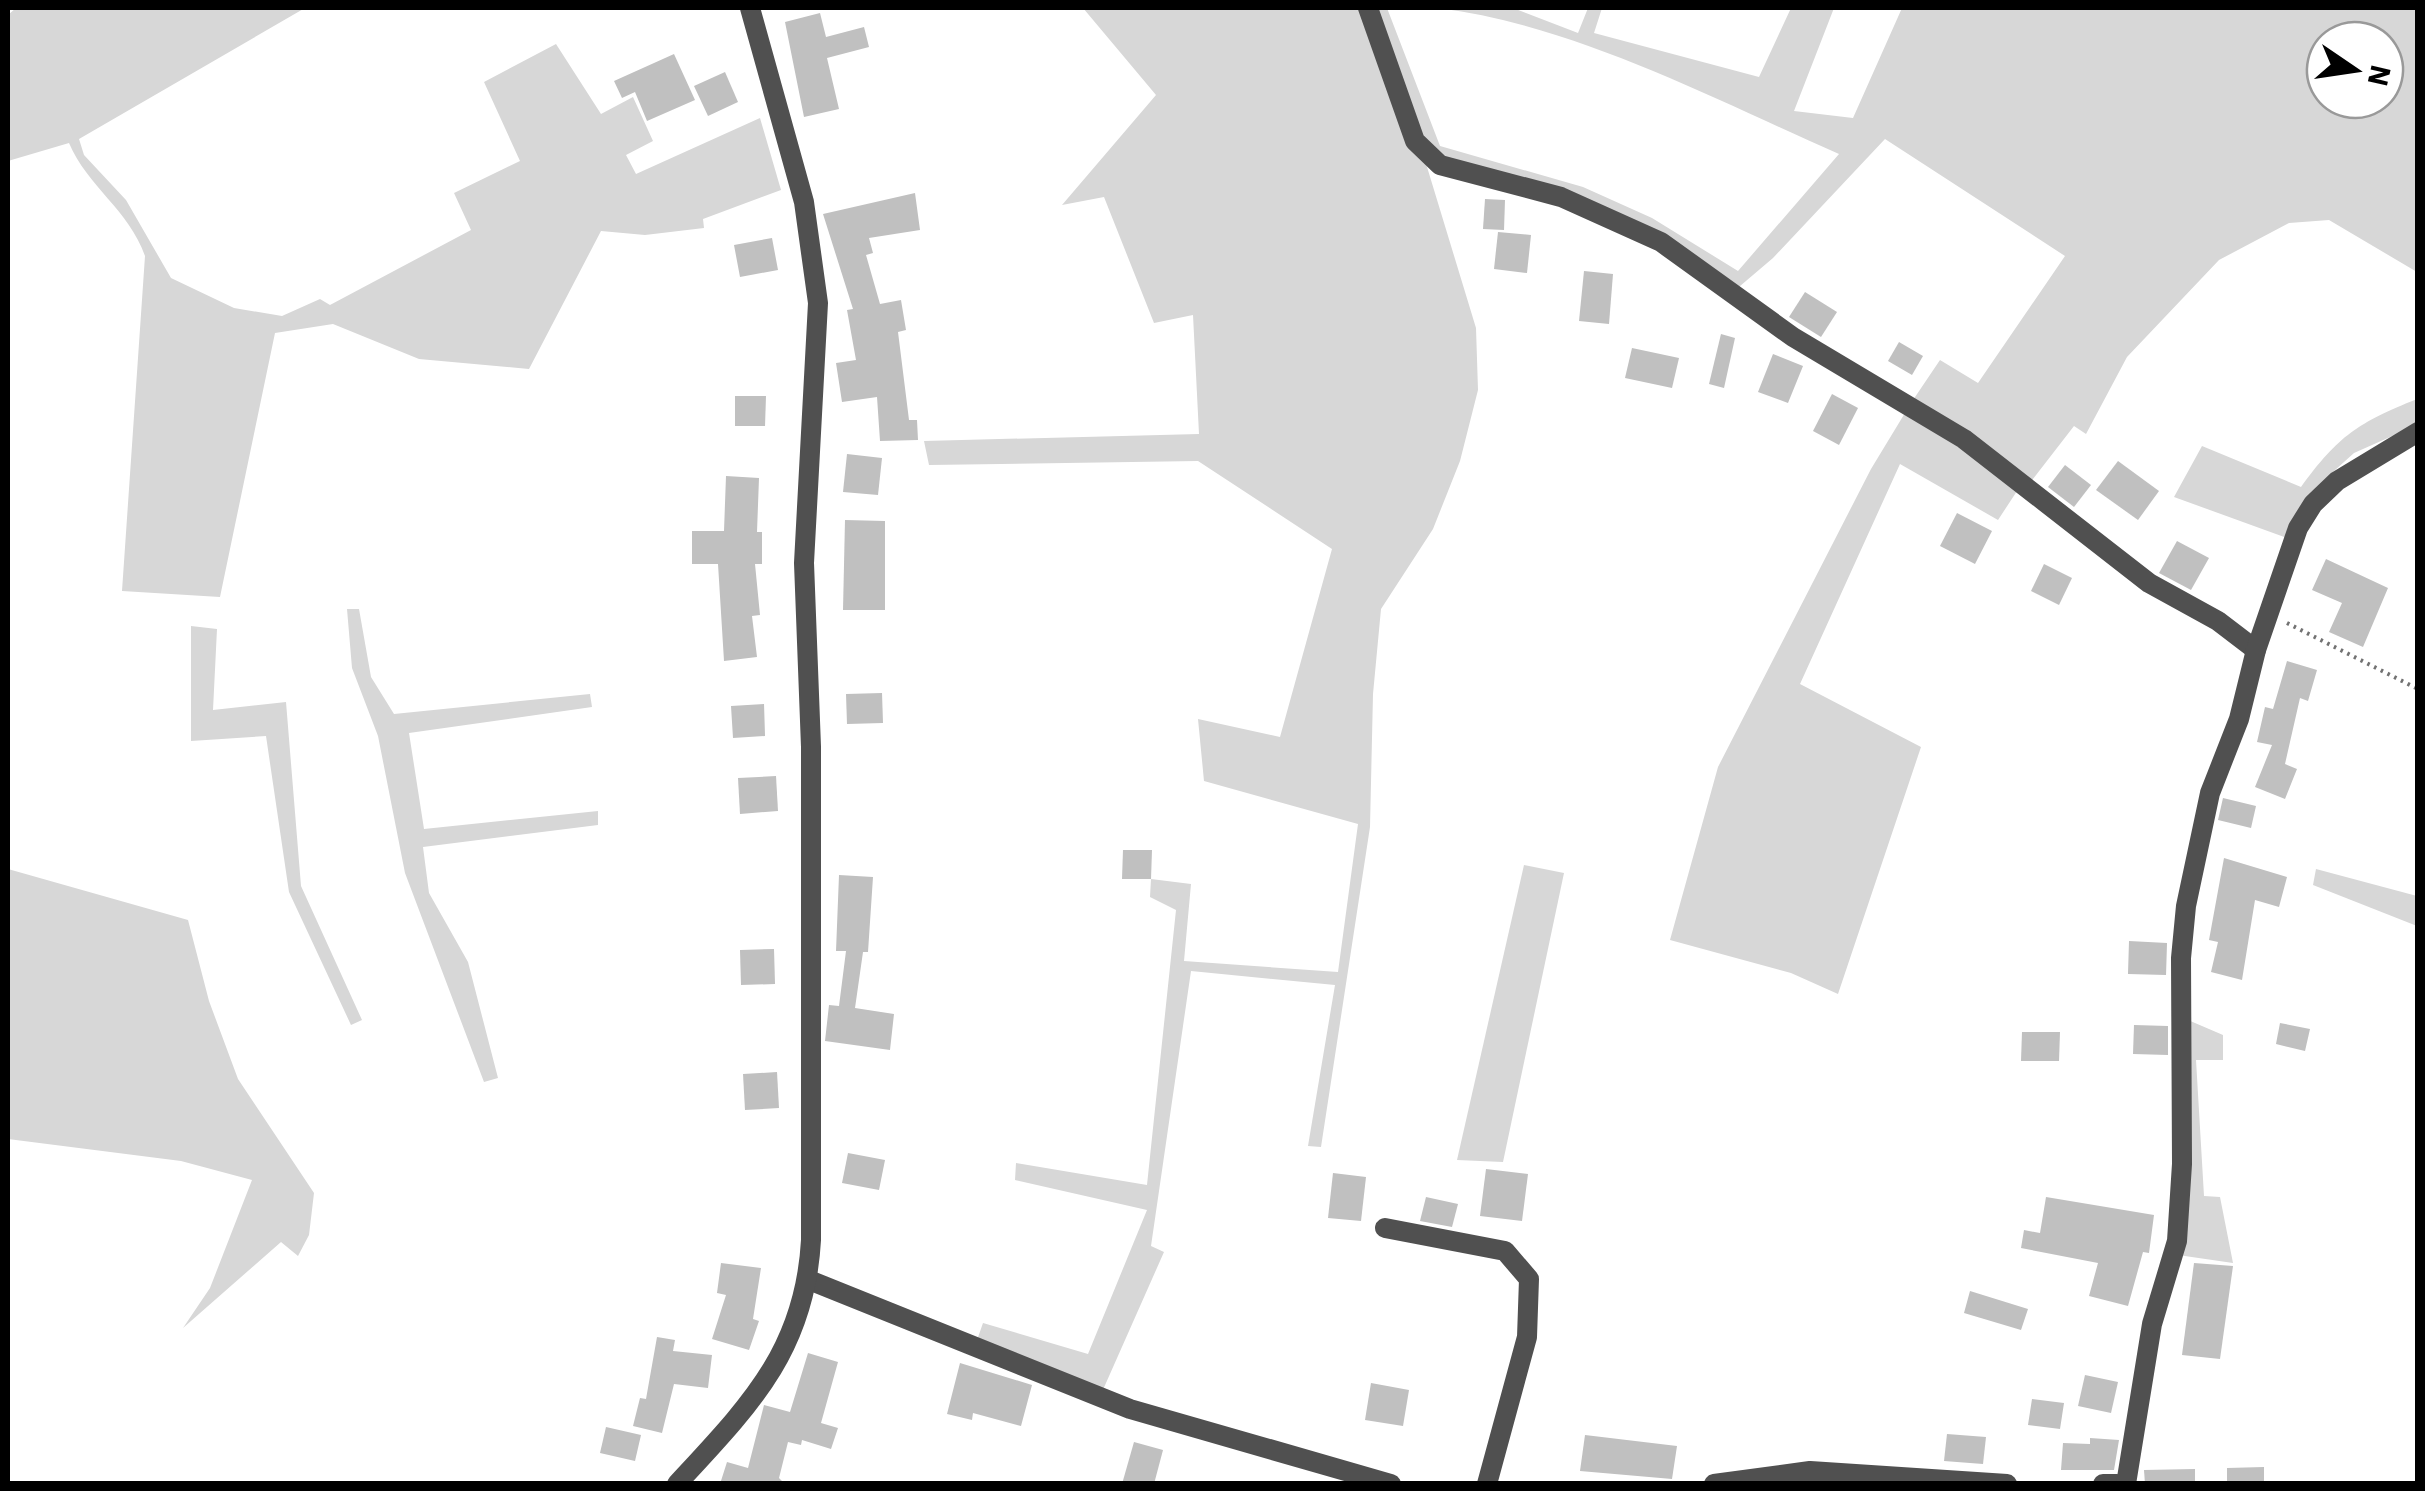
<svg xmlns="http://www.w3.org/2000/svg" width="2425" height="1491" viewBox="0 0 2425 1491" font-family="'IBM Plex Sans',sans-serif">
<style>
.green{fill:#d7d7d7;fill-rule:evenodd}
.building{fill:#c0c0c0}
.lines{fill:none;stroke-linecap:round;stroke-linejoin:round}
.path{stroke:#727272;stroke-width:4;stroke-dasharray:2.5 5;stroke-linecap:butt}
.minor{stroke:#505050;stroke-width:20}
.tertiary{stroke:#505050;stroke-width:20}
</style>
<rect width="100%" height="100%" fill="#fff"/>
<g class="green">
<path d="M16,8h289l-226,131 5,16 42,45 45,78 63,30 48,8 38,-17 10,6 141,-75 -17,-37 66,-32 -36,-79 72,-38 45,70 32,-17 20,44 -27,14 10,19 124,-56 21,72 -78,29 1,9 -59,7 -44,-4 -72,138 -110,-10 -86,-35 -58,9 -55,264 -98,-6 23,-335c-16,-46 -58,-70 -76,-113l-61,18v-146z"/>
<path d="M1083,8h304l53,138 143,41 69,31 86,53 101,-117c-125,-55 -265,-129 -401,-146h75l65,25 10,-25h14l-8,25 165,44 32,-69h43l-40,103 59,7 49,-110h515v264l-88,-52 -40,3 -70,37 -92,97 -41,77 -12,-8 -45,58 -118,-81 29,-43 38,23 87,-127 -180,-117 -112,119 -40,34 -78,-54 -231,-81 52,171 2,62 -18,71 -27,68 -52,80 -8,85 -3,133 -49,320 -13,-1 27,-161 -144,-14 -40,275 13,6 -62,140 -126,-49 7,-20 105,31 59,-144 -132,-30 1,-17 131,22 29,-275 -26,-13 1,-18 40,5 -7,77 154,11 20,-148 -154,-43 -6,-62 82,18 52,-188 -134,-88 -269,4 -5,-24 275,-7 -6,-119 -39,8 -50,-126 -42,8 94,-110zM2325,40h60v60h-60z"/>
<path d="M2417,399v26l-63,28 -30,27 -37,58 -113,-41 28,-51 99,41c38,-52 57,-64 116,-88z"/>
<polygon points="1908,408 2019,488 1998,520 1900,464 1800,684 1921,747 1838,994 1791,973 1670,940 1718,767 1871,469"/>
<polygon points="347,609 359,609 371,677 394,714 590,694 592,707 409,733 424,829 598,811 598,825 423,847 429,893 468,962 498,1078 484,1082 405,873 378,736 352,668"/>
<polygon points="191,626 217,629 213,710 286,702 301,886 362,1020 351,1025 289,892 266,736 191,741"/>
<polygon points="1524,865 1564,873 1503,1162 1457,1160"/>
<polygon points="8,869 188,920 209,1001 238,1079 314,1193 309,1235 298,1256 281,1242 183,1328 210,1288 252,1180 181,1161 8,1139"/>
<polygon points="2316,869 2417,896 2417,926 2313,885"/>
<polygon points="2181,1017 2223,1035 2223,1060 2196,1060 2204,1196 2220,1197 2233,1263 2178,1255"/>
</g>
<g class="building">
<polygon points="820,13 826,37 864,27 869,47 827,58 839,109 804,117 785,22"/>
<polygon points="674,54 695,100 647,121 635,92 622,98 614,81"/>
<polygon points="725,72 738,102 708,116 694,86"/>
<polygon points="915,193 920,230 869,238 873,253 866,255 880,304 901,300 906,330 898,332 909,420 917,420 918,440 880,441 877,397 842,402 836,363 856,360 847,310 853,309 823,214"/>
<polygon points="1485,199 1505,200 1504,230 1483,229"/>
<polygon points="1498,232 1531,235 1527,273 1494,269"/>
<polygon points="772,238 778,270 740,277 734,245"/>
<polygon points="1584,271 1613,274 1609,324 1579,321"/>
<polygon points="1805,292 1837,312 1821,337 1789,317"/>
<polygon points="1721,334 1735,338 1724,388 1709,384"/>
<polygon points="1899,342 1923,356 1912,375 1888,361"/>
<polygon points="1632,348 1679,358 1672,388 1625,378"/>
<polygon points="1773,354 1803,366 1788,403 1758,392"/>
<polygon points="1832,394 1858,408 1839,445 1813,431"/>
<polygon points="735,396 766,396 765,426 735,426"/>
<polygon points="847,454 882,458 878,495 843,492"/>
<polygon points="2118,461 2159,491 2138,520 2096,490"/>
<polygon points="2065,465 2091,485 2074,507 2048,487"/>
<polygon points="726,476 759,478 757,532 762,532 762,564 755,564 760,615 752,616 757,657 724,661 718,564 692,564 692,531 724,531"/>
<polygon points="1957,513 1992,531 1975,564 1940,546"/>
<polygon points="845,520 885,521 885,610 843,610"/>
<polygon points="2177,541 2209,558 2191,590 2159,573"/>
<polygon points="2326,559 2388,588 2363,647 2329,632 2342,603 2312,590"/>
<polygon points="2044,564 2072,578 2059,605 2031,591"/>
<polygon points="2287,661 2317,670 2308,701 2300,698 2285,764 2297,769 2285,799 2255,787 2272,745 2257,742 2265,707 2273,709"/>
<polygon points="882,693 883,723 847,724 846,694"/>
<polygon points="764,704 765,736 733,738 731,706"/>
<polygon points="776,776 778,811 740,814 738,778"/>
<polygon points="2223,798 2256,806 2251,828 2218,820"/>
<polygon points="1123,850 1152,850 1151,879 1122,879"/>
<polygon points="2224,858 2287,877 2279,907 2255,900 2242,980 2211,972 2218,942 2209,940"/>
<polygon points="839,875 873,877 868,952 863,952 855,1008 894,1014 890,1050 825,1041 829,1005 839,1006 846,951 836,951"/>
<polygon points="2129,941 2167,943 2166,975 2128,974"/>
<polygon points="774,949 775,984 741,985 740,950"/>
<polygon points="2280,1023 2310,1029 2305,1051 2276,1044"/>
<polygon points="2134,1025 2168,1026 2168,1055 2133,1054"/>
<polygon points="2022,1032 2060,1032 2059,1061 2021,1061"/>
<polygon points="777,1072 779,1108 745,1110 743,1074"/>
<polygon points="848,1153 885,1160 879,1190 842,1183"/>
<polygon points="1486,1169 1528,1174 1522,1221 1480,1216"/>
<polygon points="1333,1173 1366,1177 1361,1221 1328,1218"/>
<polygon points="1426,1197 1458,1204 1452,1227 1420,1221"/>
<polygon points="2046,1197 2154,1215 2149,1253 2143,1252 2128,1306 2089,1296 2098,1263 2021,1248 2024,1230 2040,1233"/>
<polygon points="721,1263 761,1268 753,1319 759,1321 749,1350 712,1339 726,1295 717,1293"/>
<polygon points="2194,1263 2233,1266 2220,1359 2182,1355"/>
<polygon points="1970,1291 2028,1309 2021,1330 1964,1313"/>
<polygon points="657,1337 675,1340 673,1351 712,1355 708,1388 674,1384 662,1433 633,1426 640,1398 646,1399"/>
<polygon points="808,1353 838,1362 821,1423 838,1428 831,1449 802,1440 801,1445 788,1442 779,1478 785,1484 720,1484 727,1462 748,1468 764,1405 790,1412"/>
<polygon points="960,1363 1032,1385 1021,1426 973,1413 972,1420 947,1414"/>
<polygon points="2085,1375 2118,1382 2111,1413 2078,1406"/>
<polygon points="1371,1383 1409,1390 1403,1426 1365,1420"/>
<polygon points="2032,1399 2064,1403 2060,1429 2028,1425"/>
<polygon points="606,1427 641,1435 635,1461 600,1453"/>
<polygon points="1947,1434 1986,1437 1983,1464 1944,1461"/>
<polygon points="1585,1435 1677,1446 1672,1479 1580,1471"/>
<polygon points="2090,1438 2119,1440 2114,1470 2061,1470 2063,1443 2090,1444"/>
<polygon points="1134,1442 1163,1450 1154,1484 1122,1484"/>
<polygon points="2264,1467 2264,1484 2227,1484 2227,1468"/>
<polygon points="2195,1469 2195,1484 2145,1484 2144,1470"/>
</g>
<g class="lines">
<polyline class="path" points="2287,623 2418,689"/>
<g class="minor">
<polyline points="1368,8 1415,141 1440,165 1561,197 1661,242 1793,337 1964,439 2149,583 2218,621 2256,650"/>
<polyline points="1385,1228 1505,1251 1529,1279 1527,1337 1487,1484"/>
<polyline points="809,1280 1130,1409 1391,1484"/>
<polyline points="1714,1484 1810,1471 2007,1484"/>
<polyline points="2103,1484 2117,1484"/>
<polyline points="2126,1484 2152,1324 2177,1241 2182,1164 2181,958 2186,906 2210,793 2239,719 2256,650 2298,528 2313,504 2337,481 2418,432"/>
</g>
<path class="tertiary" d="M677,1484c72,-78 128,-133 134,-244v-493l-7,-184 14,-260 -14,-101 -54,-194"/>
</g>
<rect width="2425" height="1491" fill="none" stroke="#000000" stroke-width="20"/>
<g transform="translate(2355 70) rotate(103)"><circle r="48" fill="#ffffff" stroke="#999999" stroke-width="2.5"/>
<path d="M0-8L18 38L0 25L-18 38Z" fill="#000000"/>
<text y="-15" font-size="28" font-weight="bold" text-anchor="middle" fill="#000000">N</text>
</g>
</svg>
